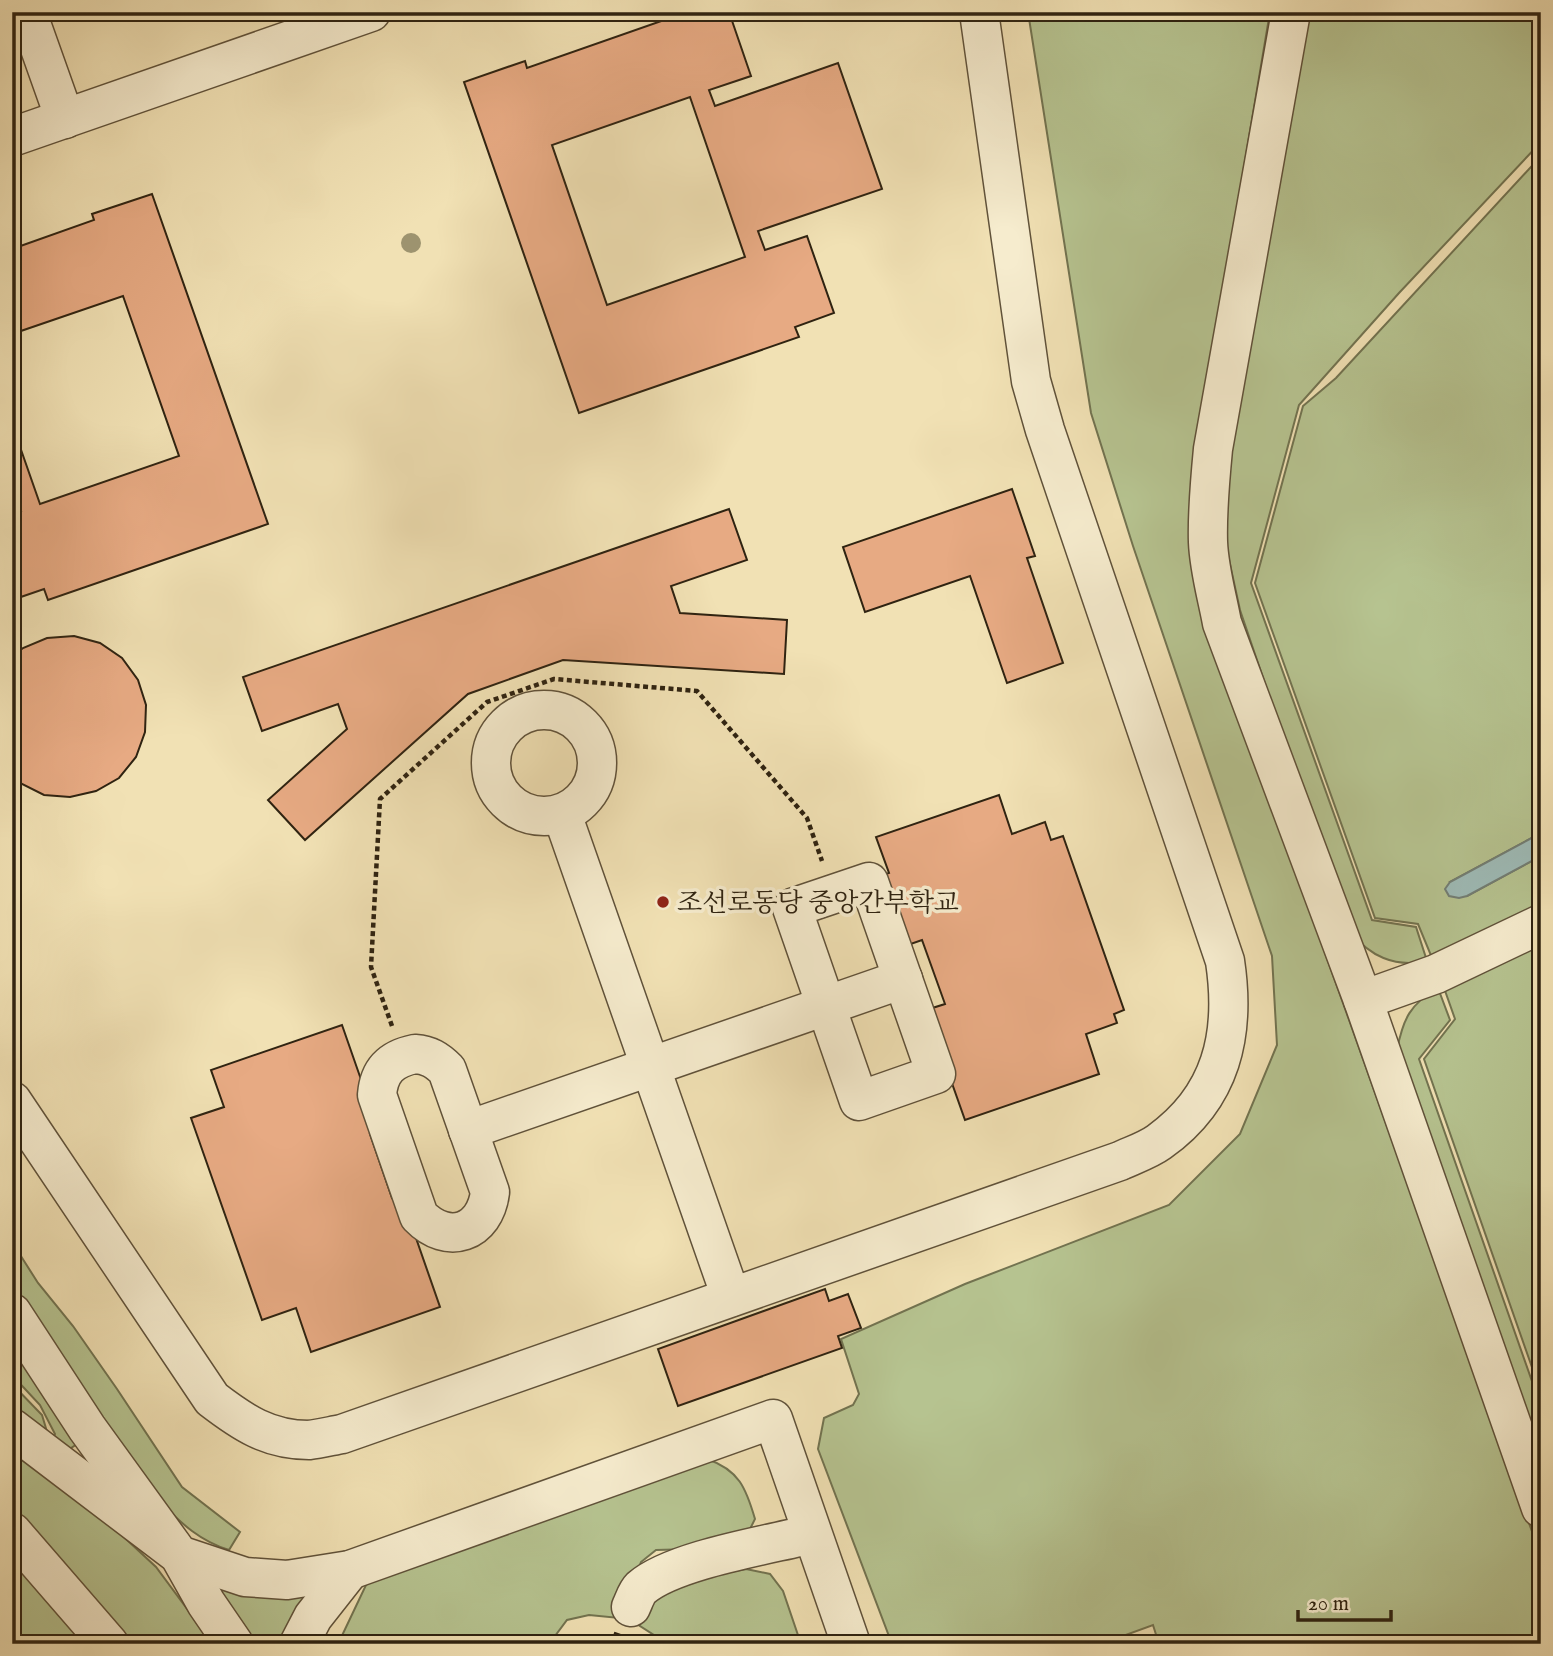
<svg xmlns="http://www.w3.org/2000/svg" width="1553" height="1656" viewBox="0 0 1553 1656" font-family="'IM FELL English','Noto Serif KR',serif">
<style>
.green{fill:#b6c390;stroke:#727350;stroke-width:2}
.water{fill:#9ebbb7;stroke:#727e75;stroke-width:2}
.building{fill:#e7aa83;stroke:#2f2311;stroke-width:2;fill-rule:evenodd}
.lines{fill:none;stroke-linecap:round;stroke-linejoin:round}
.minor-casing{stroke:#60523a;stroke-width:41}
.path{stroke:#2f2311;stroke-width:4.5;stroke-dasharray:5 3.5;stroke-linecap:butt}
.minor{stroke:#f6ecce;stroke-width:38}
.tree{fill:#9d936f}
.poi-dot{fill:#8f2418;stroke:#f6ecce;stroke-width:2.5}
.labels{text-anchor:middle;stroke-width:7;stroke-linejoin:round;paint-order:stroke}
.poi-label{font-size:26px;fill:#2f2311;stroke:#f6ecce;text-anchor:start}
</style>
<rect width="100%" height="100%" fill="#f1e1b4"/>
<filter id="stains"><feTurbulence type="fractalNoise" baseFrequency=".00286" numOctaves="4"/><feColorMatrix values="0 0 0 0 .2 0 0 0 0 .09 0 0 0 0 .02 0 0 0 .5 -.17"/></filter>
<radialGradient id="worn" r=".72"><stop offset=".6" stop-color="#630" stop-opacity="0"/><stop offset="1" stop-color="#630" stop-opacity=".3"/></radialGradient>
<g class="green">
<polygon points="1028,12 1270,12 1198,442 1211,634 1539,1551 1541,1644 1159,1644 1153,1625 1101,1644 892,1644 818,1449 824,1418 853,1405 859,1394 841,1339 965,1284 1169,1205 1240,1134 1277,1045 1272,956 1133,546 1091,413"/>
<path d="M1303,12h238v130l-142,151 -100,112 -48,178 121,337 44,7 11,34c-33,7 -57,-5 -78,-30l-109,-321 -14,-64 2,-90z"/>
<polygon points="1541,156 1541,833 1450,882 1467,896 1541,856 1541,908 1432,958 1418,924 1375,918 1255,583 1303,406 1336,378"/>
<polygon points="1541,937 1541,1393 1424,1059 1455,1019 1443,985"/>
<path d="M1438,988l12,32 -31,39 122,348v65l-144,-422c6,-31 13,-46 41,-62z"/>
<path d="M12,1242l26,41 35,43 44,63 65,98 58,45 -11,18c-29,-9 -47,-26 -68,-47l-149,-208z"/>
<polygon points="12,1342 77,1444 68,1450 51,1443 55,1434 40,1405 12,1375"/>
<polygon points="12,1384 42,1415 48,1435 45,1438 12,1408"/>
<polygon points="12,1443 83,1499 156,1567 213,1644 131,1644 12,1511"/>
<path d="M707,1459c32,11 39,29 48,60l-6,12 -57,18 -36,1 -15,12 -22,56 -30,-3 -22,5 -18,24h-211l28,-59 14,-15z"/>
<polygon points="12,1543 99,1644 12,1644"/>
<polygon points="746,1569 770,1574 783,1591 801,1644 668,1644 637,1624 648,1593 724,1573"/>
<polygon points="212,1586 309,1592 280,1644 249,1644"/>
</g>
<polygon class="water" points="1541,833 1541,856 1467,896 1459,898 1449,896 1445,889 1450,882"/>
<g class="building">
<path d="M687,12h42l22,64 -42,14 6,16 123,-43 44,126 -124,42 7,19 42,-14 27,77 -39,14 4,10 -220,76 -115,-331 61,-21 2,7zM690,97l55,160 -138,48 -55,-160z"/>
<polygon points="152,194 268,524 48,600 44,589 12,600 12,514 21,511 14,491 12,492 12,424 40,504 179,456 123,296 12,334 12,249 94,220 92,214"/>
<polygon points="1012,489 1035,556 1027,558 1063,663 1007,683 970,576 865,612 843,547"/>
<polygon points="729,509 747,560 671,586 680,613 787,620 784,674 563,660 468,694 305,840 268,800 347,729 338,704 262,731 243,677"/>
<polygon points="74,636 100,643 122,658 138,680 146,705 145,732 136,757 119,778 96,791 70,797 44,795 20,783 12,776 12,657 23,648 47,638"/>
<polygon points="999,795 1012,834 1045,822 1051,840 1063,836 1124,1010 1114,1014 1117,1023 1086,1034 1099,1074 965,1120 926,1010 945,1004 922,940 902,947 878,877 889,873 876,837"/>
<polygon points="342,1025 379,1131 370,1134 392,1198 401,1195 440,1307 311,1352 296,1308 262,1320 191,1118 224,1107 211,1070"/>
<polygon points="825,1289 829,1301 848,1294 861,1328 838,1336 842,1348 678,1406 658,1349"/>
<polygon points="615,1633 646,1644 611,1644"/>
</g>
<g class="lines">
<defs>
<g id="minor">
<polyline points="27,12 65,119"/>
<path d="M1291,12l-78,437c-3,31 -6,62 -5,93 1,27 9,54 14,81l141,377 178,508"/>
<polyline points="12,137 371,12"/>
<circle cx="544" cy="763" r="53"/>
<polyline points="562,814 731,1297"/>
<polygon points="869,882 936,1074 859,1101 792,908"/>
<polyline points="1363,1000 1436,974 1541,924"/>
<path d="M415,1054c14,1 22,6 32,16l43,122c-5,41 -42,54 -71,24l-42,-121c2,-24 13,-36 38,-41z"/>
<path d="M12,1101l200,298c30,23 56,41 97,41 10,-1 22,-4 33,-6l778,-273c13,-6 28,-11 39,-19 63,-45 77,-108 66,-181l-180,-531 -14,-49 -52,-369"/>
<polyline points="468,1130 903,979"/>
<polyline points="12,1313 87,1428 179,1555 245,1577 287,1580 350,1570 773,1419 851,1644"/>
<polyline points="12,1428 179,1555 206,1603 234,1644"/>
<polyline points="12,1532 109,1644"/>
<path d="M631,1607c3,-6 5,-14 10,-19 32,-28 127,-43 171,-54"/>
<polyline points="299,1644 313,1617 350,1570"/>
</g>
</defs>
<use href="#minor" class="minor-casing"/>
<polyline class="path" points="392,1026 371,967 380,799 487,702 554,679 697,691 807,818 822,861"/>
<use href="#minor" class="minor"/>
</g>
<circle class="tree" cx="411" cy="243" r="10"/>
<circle class="poi-dot" cx="663" cy="902" r="7"/>
<g class="labels">
<g class="poi-label">
<text x="677" y="911">조선로동당 중앙간부학교</text>
</g>
</g>
<rect width="1553" height="1656" fill="none" stroke="#f1e1b4" stroke-width="42"/>
<rect x="14" y="14" width="1525" height="1628" fill="none" stroke="#2f2311" stroke-width="3.5"/>
<rect x="21" y="21" width="1511" height="1614" fill="none" stroke="#2f2311" stroke-width="2"/>
<path d="M1298 1610v10h93v-10" fill="none" stroke="#2f2311" stroke-width="3.5"/>
<text x="1308" y="1610" font-size="21" fill="#2f2311" stroke="#f6ecce" stroke-width="5" paint-order="stroke">20 m</text>
<rect width="100%" height="100%" filter="url(#stains)"/>
<rect width="100%" height="100%" fill="url(#worn)"/>
</svg>
